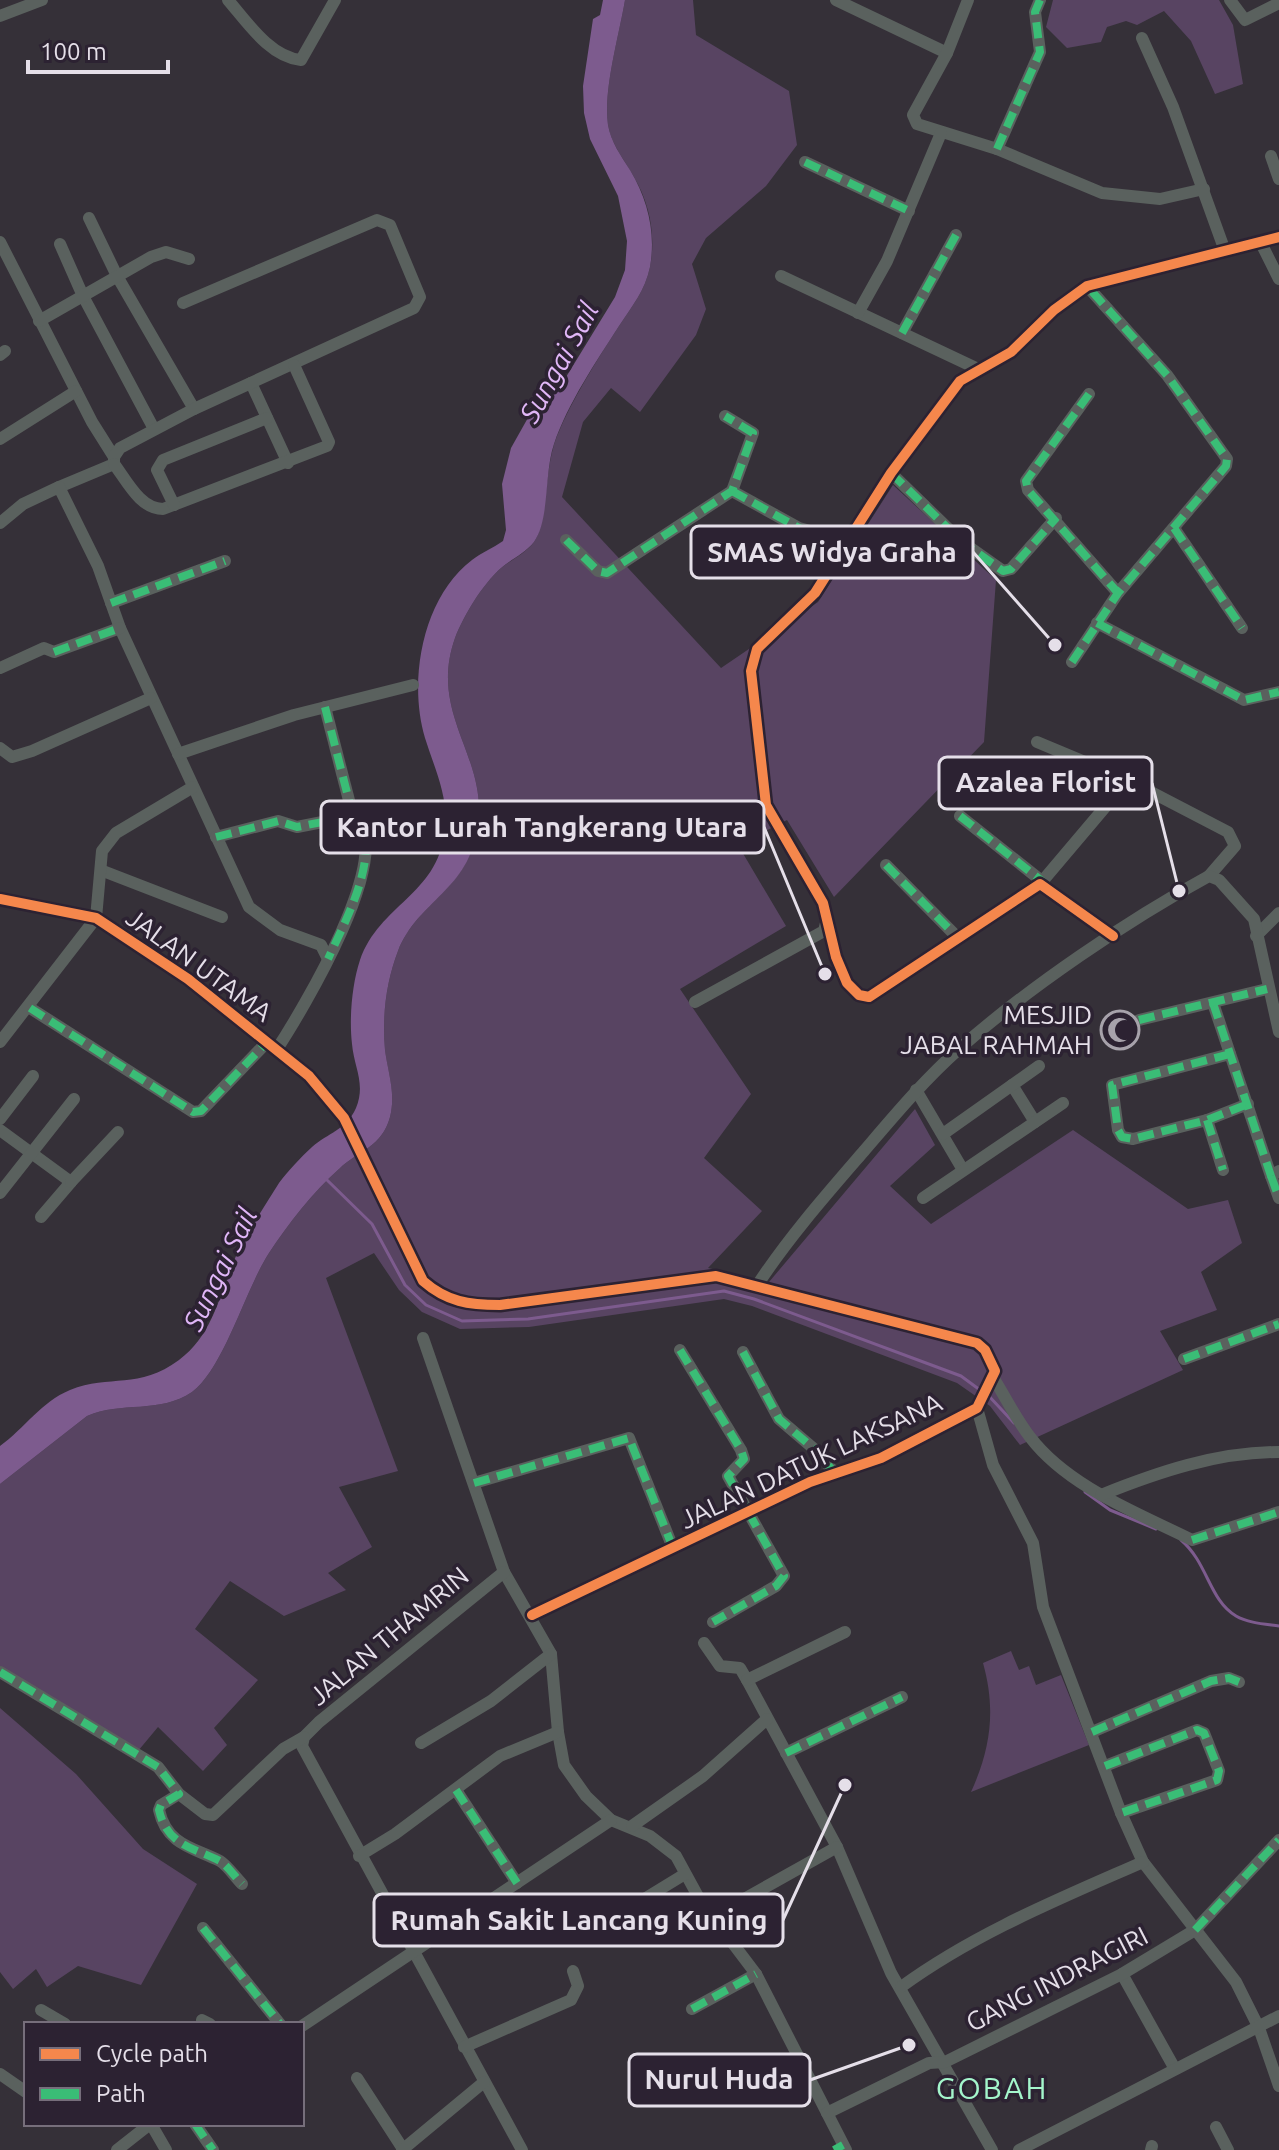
<svg xmlns="http://www.w3.org/2000/svg" width="1279" height="2150" viewBox="0 0 1279 2150" font-family="Ubuntu,sans-serif">
<style>
.green{fill:#584462}
.water{fill:#7d5b8e}
.lines{fill:none;stroke-linecap:round;stroke-linejoin:round}
.stream{stroke:#7d5b8e;stroke-width:3}
.minor{stroke:#5a615e;stroke-width:12}
.quiet{stroke:#3abd76;stroke-width:8;stroke-dasharray:16 8;stroke-linecap:butt}
.cycleway-casing{stroke:#2c2232;stroke-width:15}
.cycleway{stroke:#f5874c;stroke-width:10}
.labels{text-anchor:middle;stroke-width:7;stroke-linejoin:round;paint-order:stroke}
.street-label{font-size:26px;fill:#e5dfe9;stroke:#2c2232}
.poi-label{font-size:26px;fill:#e5dfe9;stroke:#2c2232;text-anchor:end}
.water-label{font-size:28px;font-style:italic;fill:#e0b6f7;stroke:#2c2232}
.quarter-label{font-size:30px;letter-spacing:2px;fill:#a4f6cc;stroke:#2c2232}
.leader{fill:none;stroke:#e5dfe9;stroke-width:3}
.callout-dot{fill:#e5dfe9;stroke:#2c2232;stroke-width:3}
.callout{fill:#2c2232;stroke:#e5dfe9;stroke-width:3}
.callout-label{font-size:28px;text-anchor:middle;font-weight:bold;fill:#e5dfe9}
</style>
<rect width="100%" height="100%" fill="#353038"/>
<g class="green">
<path d="M625,0h68l3,35 93,56 8,54 -31,41 -60,52 -14,26 14,45 -10,26 -56,77 -29,-24 -28,34 -21,75 159,171 97,-66 75,-117 103,95 -12,162 -150,155 -47,-77 -49,25 48,81 -106,63 71,105 -47,64 58,53 -54,57 61,14 146,-173 20,36 -45,41 41,38 142,-94 115,79 40,-9 14,43 -41,29 16,38 -57,21 23,39 -163,75 -30,-39 -33,-23 -205,-77 -28,-7 -195,28 -69,2 -38,-17 -23,-22 -25,-37 -48,25 72,193 -59,16 33,60 -44,26 18,17 -62,26 -54,-35 -35,48 63,51 -44,48 13,17 -24,26 -45,-44 -20,24 -138,-85v-182l87,-68c34,-15 73,-2 105,-24 32,-24 53,-102 77,-139 19,-29 44,-61 70,-84 20,-19 43,-22 51,-52 6,-24 -2,-43 -5,-67 -3,-33 1,-68 13,-99 20,-51 71,-61 80,-125 10,-70 -50,-112 -23,-188 9,-23 27,-53 46,-70 10,-8 25,-15 33,-26 14,-21 10,-75 23,-106 15,-37 40,-76 62,-110 13,-20 26,-35 31,-59 6,-31 0,-63 -16,-90 -9,-16 -23,-33 -26,-52 -5,-35 11,-89 17,-125z"/>
<polygon points="1053,0 1219,0 1233,25 1243,84 1215,94 1191,41 1164,11 1137,25 1126,21 1107,27 1101,42 1067,48 1046,27"/>
<path d="M1011,1651l8,19 10,-4 7,19 25,-10 28,70 -118,47c20,-44 25,-83 12,-129z"/>
<polygon points="0,1708 76,1774 143,1849 197,1884 141,1985 78,1966 47,1987 36,1969 13,1989 0,1972"/>
</g>
<path class="water" d="M603,0h22c-6,36 -22,90 -17,125 3,17 13,31 22,45 18,30 26,63 20,97 -5,24 -18,39 -31,59 -23,36 -51,77 -65,118 -10,29 -4,75 -20,98 -9,11 -22,17 -33,26 -19,17 -37,47 -46,70 -27,76 33,118 23,188 -9,65 -60,74 -80,125 -12,31 -16,66 -13,99 3,23 11,43 5,67 -8,30 -31,33 -51,52 -26,23 -51,55 -70,84 -24,37 -45,115 -77,139 -32,22 -71,9 -105,24l-87,68v-38c25,-18 41,-44 70,-56 40,-16 69,0 109,-30 35,-26 40,-66 57,-104 12,-25 28,-49 43,-73 8,-11 22,-26 33,-36 16,-14 34,-17 44,-39 10,-24 -2,-41 -4,-64 -3,-26 0,-60 8,-84 20,-56 76,-64 85,-128 4,-35 -10,-62 -20,-94 -17,-57 -3,-140 47,-178 9,-7 21,-12 31,-19l3,-11 -4,-46 9,-36 18,-32 34,-34 52,-85 10,-27 2,-29 -9,-45 -28,-57 -6,-26 -1,-27 10,-67 7,-4z"/>
<g class="lines">
<g class="stream">
<polyline points="327,1180 372,1224 405,1285 426,1305 462,1321 528,1319 724,1291 754,1299 961,1376 980,1390"/>
<polyline points="987,1394 1014,1423"/>
<polyline points="1085,1492 1110,1510 1156,1529"/>
<path d="M1181,1540c27,23 28,60 55,76 12,7 29,8 43,10"/>
</g>
<g class="minor">
<path d="M228,0c19,22 42,57 73,60l34,-60"/>
<polyline points="836,0 947,53"/>
<polyline points="968,0 947,53 913,115 917,124 997,149 1102,193 1160,199 1204,189"/>
<polyline points="1230,0 1245,20 1279,3"/>
<polyline points="0,16 42,0"/>
<polyline points="1142,38 1173,107 1225,251"/>
<polyline points="997,149 1040,52 1035,12 1040,0"/>
<polyline points="1271,156 1279,179"/>
<polyline points="805,162 909,211"/>
<polyline points="89,218 117,276 194,409"/>
<polyline points="0,242 92,422 114,457 114,464 59,487"/>
<polyline points="1261,243 1279,279"/>
<polyline points="60,244 83,296 154,429"/>
<polyline points="781,276 978,369"/>
<polyline points="858,313 887,261 941,133"/>
<polyline points="39,321 151,257 166,252 189,259"/>
<polyline points="902,333 956,235"/>
<polyline points="0,355 5,351"/>
<polyline points="251,383 288,463"/>
<polyline points="1089,394 1026,481 1028,490 1118,593"/>
<polyline points="0,439 76,391"/>
<polyline points="114,457 120,448 194,409 414,308 420,297 390,225 377,220 183,303"/>
<path d="M114,464c13,17 26,45 49,45l164,-63 2,-4 -35,-77"/>
<polyline points="891,473 962,542 1003,571 1011,569 1056,518"/>
<polyline points="732,491 799,528 847,541"/>
<polyline points="174,505 157,470 163,460 267,418"/>
<polyline points="0,523 23,504 59,487 98,566 120,628 249,907 280,930 321,945 328,959"/>
<polyline points="1174,528 1242,628"/>
<polyline points="566,540 598,571 607,573 732,491 753,433 725,416"/>
<polyline points="111,603 225,561"/>
<polyline points="1097,623 1244,700 1279,692"/>
<polyline points="1072,662 1118,593 1226,466 1227,459 1167,375 1087,286"/>
<polyline points="0,668 44,648 54,652 120,628"/>
<polyline points="325,707 353,816"/>
<polyline points="1037,742 1128,780 1228,832 1235,846 1209,876"/>
<polyline points="0,748 12,757 32,751 151,698"/>
<polyline points="178,754 294,715 413,685"/>
<polyline points="960,816 1043,882"/>
<path d="M216,837l62,-16 19,6 56,-11c48,32 -53,198 -76,233"/>
<polyline points="886,865 958,938"/>
<polyline points="103,871 222,917"/>
<polyline points="1040,884 1128,780"/>
<path d="M0,899l96,19 92,61 121,97 35,42 79,163c24,21 46,24 77,24l216,-29 261,67 8,7 10,21 -18,37 -96,50 -71,24 -278,133"/>
<polyline points="1113,936 1040,884 869,997 859,995 847,983 836,957 823,903 766,805 751,671 757,649 815,593 891,473 960,381 1011,352 1054,310 1087,286 1279,237"/>
<polyline points="1256,936 1279,913"/>
<polyline points="695,1002 824,931 827,919"/>
<polyline points="1213,1003 1271,1176 1279,1171"/>
<polyline points="30,1008 193,1112 201,1111 268,1041"/>
<polyline points="1139,1020 1267,989"/>
<polyline points="0,1042 96,918 102,851 116,833 193,787"/>
<polyline points="1230,1054 1112,1085 1118,1130 1122,1137 1133,1139 1207,1120 1248,1104"/>
<polyline points="1012,1085 1035,1122"/>
<polyline points="916,1090 963,1170"/>
<polyline points="0,1119 33,1076"/>
<polyline points="1207,1120 1223,1170"/>
<polyline points="0,1130 71,1182 41,1217"/>
<polyline points="943,1134 1039,1066"/>
<polyline points="1271,1176 1279,1198"/>
<polyline points="71,1182 118,1132"/>
<polyline points="0,1193 74,1099"/>
<polyline points="923,1198 1063,1103"/>
<path d="M758,1284c31,-47 68,-89 106,-133 30,-35 60,-71 95,-102 69,-61 169,-129 250,-173l10,4 35,39 25,113"/>
<polyline points="423,1338 504,1572 551,1654 558,1732 564,1765 586,1796 611,1820 650,1836 676,1856 700,1900 756,1974 846,2150"/>
<polyline points="680,1350 741,1450 744,1459 728,1476 784,1576 776,1586 713,1622"/>
<polyline points="743,1352 779,1419 813,1448 834,1472"/>
<polyline points="1184,1359 1279,1324"/>
<path d="M994,1379c12,19 22,40 36,58 38,50 108,76 162,103l87,-28"/>
<polyline points="977,1408 993,1465 1033,1543 1043,1607 1121,1813 1143,1862 1236,1982 1259,2028 1279,2086"/>
<polyline points="474,1483 629,1438 673,1548"/>
<path d="M1101,1495c57,-23 116,-43 178,-43"/>
<polyline points="504,1572 319,1722 304,1737 302,1746 522,2150"/>
<polyline points="704,1643 720,1666 740,1668 747,1680 837,1847 891,1973 992,2150"/>
<polyline points="0,1672 158,1767 179,1794 205,1814 213,1815 283,1749 304,1737"/>
<polyline points="747,1680 845,1632"/>
<polyline points="1092,1732 1211,1681 1229,1678 1239,1682"/>
<polyline points="421,1743 491,1701 551,1654"/>
<polyline points="786,1753 902,1697"/>
<polyline points="1105,1766 1197,1730 1204,1733 1219,1771 1217,1780 1121,1813"/>
<polyline points="456,1790 517,1883"/>
<path d="M179,1794l-18,11 -2,5c8,36 36,38 61,51 8,5 15,16 22,23"/>
<polyline points="632,1826 703,1776 767,1719"/>
<polyline points="359,1856 395,1834 500,1756 558,1732"/>
<polyline points="712,1917 837,1847"/>
<polyline points="203,1928 280,2024"/>
<polyline points="582,1937 685,1874"/>
<polyline points="1122,1974 1175,2069"/>
<path d="M901,1987c74,-54 158,-88 242,-125"/>
<polyline points="692,2009 756,1974"/>
<polyline points="41,2010 65,2024"/>
<polyline points="202,2020 210,2024"/>
<polyline points="302,2026 611,1820"/>
<polyline points="464,2047 571,2000 578,1986 573,1971"/>
<polyline points="0,2074 26,2092"/>
<polyline points="357,2078 403,2149"/>
<polyline points="827,2113 929,2063 945,2062 1122,1974 1195,1930 1279,1840"/>
<polyline points="151,2124 166,2150"/>
<polyline points="195,2124 213,2150"/>
<polyline points="1216,2127 1228,2150"/>
<polyline points="117,2150 150,2124"/>
<polyline points="402,2150 484,2082"/>
<polyline points="1019,2150 1279,2016"/>
<polyline points="1151,2150 1152,2146"/>
</g>
<g class="quiet">
<polyline points="997,149 1040,52 1035,12 1040,0"/>
<polyline points="805,162 909,211"/>
<polyline points="902,333 956,235"/>
<polyline points="1089,394 1026,481 1028,490 1118,593"/>
<polyline points="891,473 962,542 1003,571 1011,569 1056,518"/>
<polyline points="732,491 799,528 847,541"/>
<polyline points="1174,528 1242,628"/>
<polyline points="566,540 598,571 607,573 732,491 753,433 725,416"/>
<polyline points="111,603 225,561"/>
<polyline points="1097,623 1244,700 1279,692"/>
<polyline points="54,652 120,628"/>
<polyline points="1072,662 1118,593 1226,466 1227,459 1167,375 1087,286"/>
<polyline points="325,707 353,816"/>
<polyline points="960,816 1043,882"/>
<path d="M216,837l62,-16 19,6 56,-11 5,3c24,37 -14,104 -30,140"/>
<polyline points="886,865 958,938"/>
<polyline points="1213,1003 1271,1176 1279,1171"/>
<polyline points="30,1008 193,1112 201,1111 268,1041"/>
<polyline points="1139,1020 1267,989"/>
<polyline points="1230,1054 1112,1085 1118,1130 1122,1137 1133,1139 1207,1120 1248,1104"/>
<polyline points="1207,1120 1223,1170"/>
<polyline points="1271,1176 1279,1198"/>
<polyline points="680,1350 741,1450 744,1459 728,1476 784,1576 776,1586 713,1622"/>
<polyline points="743,1352 779,1419 813,1448 834,1472"/>
<polyline points="1184,1359 1279,1324"/>
<polyline points="474,1483 629,1438 673,1548"/>
<polyline points="1192,1540 1279,1512"/>
<path d="M0,1672l158,95 21,27 -18,11 -2,5c8,36 36,38 61,51 8,5 15,16 22,23"/>
<polyline points="1092,1732 1211,1681 1229,1678 1239,1682"/>
<polyline points="786,1753 902,1697"/>
<polyline points="1105,1766 1197,1730 1204,1733 1219,1771 1217,1780 1121,1813"/>
<polyline points="456,1790 517,1883"/>
<polyline points="203,1928 280,2024"/>
<polyline points="1195,1930 1279,1840"/>
<polyline points="692,2009 756,1974"/>
<polyline points="195,2124 213,2150"/>
<polyline points="834,2150 843,2145"/>
</g>
<defs>
<g id="cycleway">
<path d="M0,899l96,19 92,61 121,97 35,42 79,163c24,21 46,24 77,24l216,-29 261,67 8,7 10,21 -18,37 -96,50 -71,24 -278,133"/>
<polyline points="1113,936 1040,884 869,997 859,995 847,983 836,957 823,903 766,805 751,671 757,649 815,593 891,473 960,381 1011,352 1054,310 1087,286 1279,237"/>
</g>
</defs>
<use href="#cycleway" class="cycleway-casing"/>
<use href="#cycleway" class="cycleway"/>
</g>
<defs>
<symbol id="mosque-ring" viewBox="-11 -11 22 22"><circle r="9.5" fill="#2c2232" stroke="#a7a2ab" stroke-width="1.5"/><path d="M3.5-4.9A6 6 0 1 0 3.5 4.9A5 5 0 1 1 3.5-4.9Z" fill="#a7a2ab"/></symbol>
</defs>
<g fill-rule="evenodd">
<use href="#mosque-ring" x="1098" y="1008" width="44" height="44"/>
</g>
<g class="labels">
<g class="street-label">
<text transform="translate(199 965) rotate(36)" y="9">JALAN UTAMA</text>
<text transform="translate(811 1461) rotate(-25)" y="9">JALAN DATUK LAKSANA</text>
<text transform="translate(389 1636) rotate(-40)" y="9">JALAN THAMRIN</text>
<text transform="translate(1057 1979) rotate(-27)" y="9">GANG INDRAGIRI</text>
</g>
<g class="poi-label">
<text x="1092" y="1024">MESJID<tspan x="1092" dy="30">JABAL RAHMAH</tspan></text>
</g>
<g class="water-label">
<text transform="translate(559 362) rotate(-61)" y="10">Sungai Sail</text>
<text transform="translate(220 1269) rotate(-64)" y="10">Sungai Sail</text>
</g>
<g class="quarter-label">
<text x="992" y="2099">GOBAH</text>
</g>
</g>
<path class="leader" d="M1055 645L973 552M1179 891L1152 783M825 974L764 827M845 1785L783 1920M909 2045L810 2080"/>
<g class="callout-dot">
<circle cx="1055" cy="645" r="8"/>
<circle cx="1179" cy="891" r="8"/>
<circle cx="825" cy="974" r="8"/>
<circle cx="845" cy="1785" r="8"/>
<circle cx="909" cy="2045" r="8"/>
</g>
<g class="callout">
<rect x="691" y="526" width="282" height="52" rx="8"/>
<rect x="939" y="757" width="213" height="52" rx="8"/>
<rect x="321" y="801" width="443" height="52" rx="8"/>
<rect x="374" y="1894" width="409" height="52" rx="8"/>
<rect x="629" y="2054" width="181" height="52" rx="8"/>
</g>
<g class="callout-label">
<text x="832" y="562">SMAS Widya Graha</text>
<text x="1046" y="792">Azalea Florist</text>
<text x="542" y="837">Kantor Lurah Tangkerang Utara</text>
<text x="579" y="1930">Rumah Sakit Lancang Kuning</text>
<text x="719" y="2089">Nurul Huda</text>
</g>
<rect x="24" y="2022" width="280" height="104" fill="#2c2232" stroke="#766e7b" stroke-width="2"/>
<rect x="40" y="2048" width="40" height="12" fill="#f5874c" stroke="#766e7b" stroke-width="2"/>
<text x="96" y="2062" font-size="24" fill="#e5dfe9">Cycle path</text>
<rect x="40" y="2088" width="40" height="12" fill="#3abd76" stroke="#766e7b" stroke-width="2"/>
<text x="96" y="2102" font-size="24" fill="#e5dfe9">Path</text>
<path d="M28 60v12h140v-12" fill="none" stroke="#e5dfe9" stroke-width="4"/>
<text x="40" y="60" font-size="24" fill="#e5dfe9" stroke="#2c2232" stroke-width="6" paint-order="stroke">100 m</text>
</svg>
